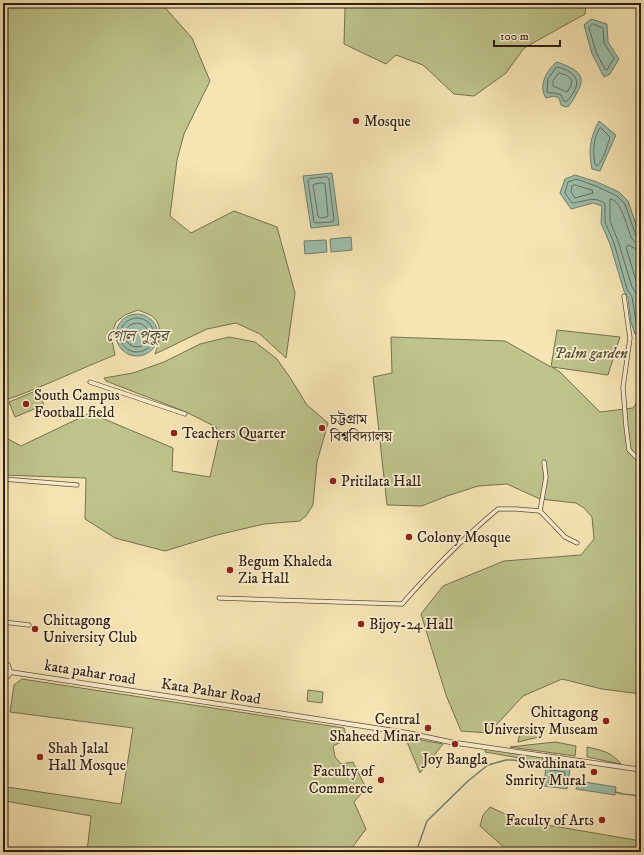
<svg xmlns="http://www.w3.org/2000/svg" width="644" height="855" viewBox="0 0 644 855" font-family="'IM FELL DW Pica','Noto Serif Bengali',serif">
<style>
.green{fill:#bec48c;stroke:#767151}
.water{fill:#9dbfac;stroke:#707f70}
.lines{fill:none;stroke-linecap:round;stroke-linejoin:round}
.shore{stroke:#656e61;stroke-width:1}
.stream{stroke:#707f70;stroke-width:1.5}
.minor-casing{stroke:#60503e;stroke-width:5}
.tertiary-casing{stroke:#60503e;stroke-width:5.5}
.minor{stroke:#faeece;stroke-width:3.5}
.tertiary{stroke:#faeece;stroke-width:4}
.poi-dot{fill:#8f2418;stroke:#faeece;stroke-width:1.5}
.labels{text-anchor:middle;stroke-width:3.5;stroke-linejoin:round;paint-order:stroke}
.poi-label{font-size:15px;fill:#2d1e16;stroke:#faeece;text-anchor:start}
.park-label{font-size:15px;font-style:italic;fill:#585039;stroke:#faeece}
.street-label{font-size:15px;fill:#2d1e16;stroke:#faeece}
.water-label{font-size:16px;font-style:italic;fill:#4f4e43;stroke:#faeece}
</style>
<rect width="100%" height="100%" fill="#f7e5b4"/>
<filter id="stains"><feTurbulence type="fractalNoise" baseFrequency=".005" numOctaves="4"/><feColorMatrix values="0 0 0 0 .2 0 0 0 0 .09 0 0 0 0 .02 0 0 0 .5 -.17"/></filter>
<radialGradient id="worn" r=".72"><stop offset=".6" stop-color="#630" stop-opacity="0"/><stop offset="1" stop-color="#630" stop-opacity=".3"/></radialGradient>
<g class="green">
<path d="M3,3h158l31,35 18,43 -26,53 -7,26 -7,56 21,17 43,-22 43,16 18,66 -9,65 -26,-24 -24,-11 -29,6 -52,25c4,-12 9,-27 -2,-37 -3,-3 -11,-5 -15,-7l-13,5 -9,7 -5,14 4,19c-38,15 -74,33 -112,46v-90l1,-3 -1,-17z"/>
<polygon points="356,3 586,3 585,14 524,48 506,73 474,96 454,94 423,65 396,55 386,64 344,44 345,8"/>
<polygon points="557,330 620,337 608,375 552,367 560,372 600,412 633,408 641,396 641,694 602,689 562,679 523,696 489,733 461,731 446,695 421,614 443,586 504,561 581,555 594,539 592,517 584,508 576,503 540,499 507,484 478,486 447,496 422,506 387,505 373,377 392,373 391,337 505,341 551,367"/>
<polygon points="229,337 255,342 277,359 291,379 307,405 328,423 317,462 313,505 306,516 300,521 264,524 217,535 165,551 115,538 85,519 86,478 3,475 3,444 8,439 21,446 90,413 173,448 172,471 210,477 219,437 216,427 186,412 106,381 104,378 133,373 164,362 200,344"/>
<polygon points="38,390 44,405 15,417 9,402"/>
<polygon points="22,679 344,728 347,739 333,746 335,757 341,764 353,762 366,788 354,802 366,829 349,852 87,852 91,816 5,801 7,787 121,804 133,728 10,712 14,685"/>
<polygon points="308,690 323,692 322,703 307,701"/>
<polygon points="530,730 539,731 539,737 518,742 520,733 524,731"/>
<polygon points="405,737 443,744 420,773"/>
<polygon points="555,742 576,746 575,756 510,747"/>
<path d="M587,747c14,3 25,5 34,17l-34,-7z"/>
<polygon points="486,748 543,757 542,762 485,752"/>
<polygon points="490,807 518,820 641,841 641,852 518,852 507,850 480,826 483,815"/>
</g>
<g class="water">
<polygon points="591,19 607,24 608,42 619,59 610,74 604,77 592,54 584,25"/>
<path d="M557,62c31,11 29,18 12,44l-3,1 -5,-2 -2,-7 -5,-2 -8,2c-8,-11 0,-28 11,-36z"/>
<path d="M599,121l17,14 -16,36 -8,-2c-4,-19 -2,-31 7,-48z"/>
<polygon points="332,173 339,225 311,228 303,176"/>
<polygon points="575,175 597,182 619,192 628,201 641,239 641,333 635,334 631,322 628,298 624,291 610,244 601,223 602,206 593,203 571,209 560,193 565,179"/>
<polygon points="351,237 352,250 331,252 330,239"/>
<polygon points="326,240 327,252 305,254 304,241"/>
<circle cx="137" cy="335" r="21"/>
<polygon points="546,766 570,769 567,789 544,786"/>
<polygon points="578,781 616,787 615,795 576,789"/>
</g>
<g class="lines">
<g class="shore">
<polygon points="593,24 603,28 604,43 614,58 607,70 605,69 596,52 589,28"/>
<path d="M557,67c24,6 25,18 9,35l-2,-1 -3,-6 -6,-2h-6l-2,-1 1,-13z"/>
<polygon points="559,73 566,75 572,80 571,86 567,92 553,86 553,81"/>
<path d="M601,128l9,9c-3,9 -6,23 -13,29l-2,-2c-2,-12 -2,-24 4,-35z"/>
<polygon points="327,177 329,179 334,220 332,222 315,223 314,222 308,181 309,179"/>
<polygon points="323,183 325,184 328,215 327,217 320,218 318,216 313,185 315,184"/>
<polygon points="575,185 592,190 593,193 575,198 571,192 572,186"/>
<path d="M641,238l-5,-2 -11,-32 -8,-8 -21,-10 -20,-7 -8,3 -3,11 7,10c12,-1 23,-8 33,1v18l9,21 13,46 5,8 5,31 4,1"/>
<path d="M641,243l-6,-1 -3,-3c-5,-10 -10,-39 -22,-40v22l8,20 14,46 5,8 4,28"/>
<polyline points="641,249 634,248 629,245 626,247 637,284 641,290"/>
<circle cx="137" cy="335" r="17"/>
<circle cx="137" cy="335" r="12"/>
<polygon points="551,770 565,772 563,784 549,783 550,772"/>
</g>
<g class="stream">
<polyline points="615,792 623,794 641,796"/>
<polyline points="416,852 427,821 468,781 488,765 506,760 513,760 530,763 546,768"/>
</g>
<defs>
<g id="minor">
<polyline points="624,296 630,338 623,387 626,426 629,450 641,462"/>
<polyline points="90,382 185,414"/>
<polyline points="3,479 77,485"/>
<polyline points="540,511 546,477 544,462"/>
<path d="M219,598l183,6c30,-34 61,-66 96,-95h18l24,2 25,26 12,6"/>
<polyline points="3,622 29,625"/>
</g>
<g id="tertiary">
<polyline points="3,663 8,665 10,672 8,676 3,678"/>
<polyline points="10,672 408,733 450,742 636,769 641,763"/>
</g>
</defs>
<use href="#minor" class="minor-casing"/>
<use href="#tertiary" class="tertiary-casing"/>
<use href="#minor" class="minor"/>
<use href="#tertiary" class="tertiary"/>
</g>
<g class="poi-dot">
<circle cx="356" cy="121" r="4"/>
<circle cx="26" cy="404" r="4"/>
<circle cx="322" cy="428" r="4"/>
<circle cx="174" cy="433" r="4"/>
<circle cx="333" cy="481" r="4"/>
<circle cx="409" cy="537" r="4"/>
<circle cx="230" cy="570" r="4"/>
<circle cx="361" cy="624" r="4"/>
<circle cx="35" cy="629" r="4"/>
<circle cx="606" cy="721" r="4"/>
<circle cx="428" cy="728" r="4"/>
<circle cx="455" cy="744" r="4"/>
<circle cx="40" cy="757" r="4"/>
<circle cx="594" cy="772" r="4"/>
<circle cx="381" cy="780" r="4"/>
<circle cx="602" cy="820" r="4"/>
</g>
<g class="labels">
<g class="poi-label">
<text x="364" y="126">Mosque</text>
<text x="34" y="400">South Campus<tspan x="34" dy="17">Football field</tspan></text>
<text x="330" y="424">চট্টগ্রাম<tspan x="330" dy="17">বিশ্ববিদ্যালয়</tspan></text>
<text x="182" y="438">Teachers Quarter</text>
<text x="341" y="486">Pritilata Hall</text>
<text x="417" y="542">Colony Mosque</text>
<text x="238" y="566">Begum Khaleda<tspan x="238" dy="17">Zia Hall</tspan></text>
<text x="43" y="625">Chittagong<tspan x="43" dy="17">University Club</tspan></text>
<text x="369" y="629">Bijoy-24 Hall</text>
<text x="598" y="717" text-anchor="end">Chittagong<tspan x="598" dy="17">University Museam</tspan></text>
<text x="420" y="724" text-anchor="end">Central<tspan x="420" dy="17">Shaheed Minar</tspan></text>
<text x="48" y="753">Shah Jalal<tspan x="48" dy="17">Hall Mosque</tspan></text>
<text x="455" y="764" text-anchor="middle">Joy Bangla</text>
<text x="586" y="768" text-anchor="end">Swadhinata<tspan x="586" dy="17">Smrity Mural</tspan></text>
<text x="373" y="776" text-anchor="end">Faculty of<tspan x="373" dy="17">Commerce</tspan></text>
<text x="594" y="825" text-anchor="end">Faculty of Arts</text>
</g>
<g class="park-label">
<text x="591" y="358">Palm garden</text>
</g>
<g class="street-label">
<text transform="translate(90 672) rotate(9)" y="5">kata pahar road</text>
<text transform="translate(211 691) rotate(9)" y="5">Kata Pahar Road</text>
</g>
<g class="water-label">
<text x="137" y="341">গোল পুকুর</text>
</g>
</g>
<rect width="644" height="855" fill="none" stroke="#f7e5b4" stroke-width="16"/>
<rect x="4" y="4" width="636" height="847" fill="none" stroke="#2d1e16" stroke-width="2"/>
<rect x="8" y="8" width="628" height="839" fill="none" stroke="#2d1e16"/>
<path d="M494 40v6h66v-6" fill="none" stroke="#2d1e16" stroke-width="2"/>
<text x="500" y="40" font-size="12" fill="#2d1e16" stroke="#faeece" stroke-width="3" paint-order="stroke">100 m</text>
<rect width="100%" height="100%" filter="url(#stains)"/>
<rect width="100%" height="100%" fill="url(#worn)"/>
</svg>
